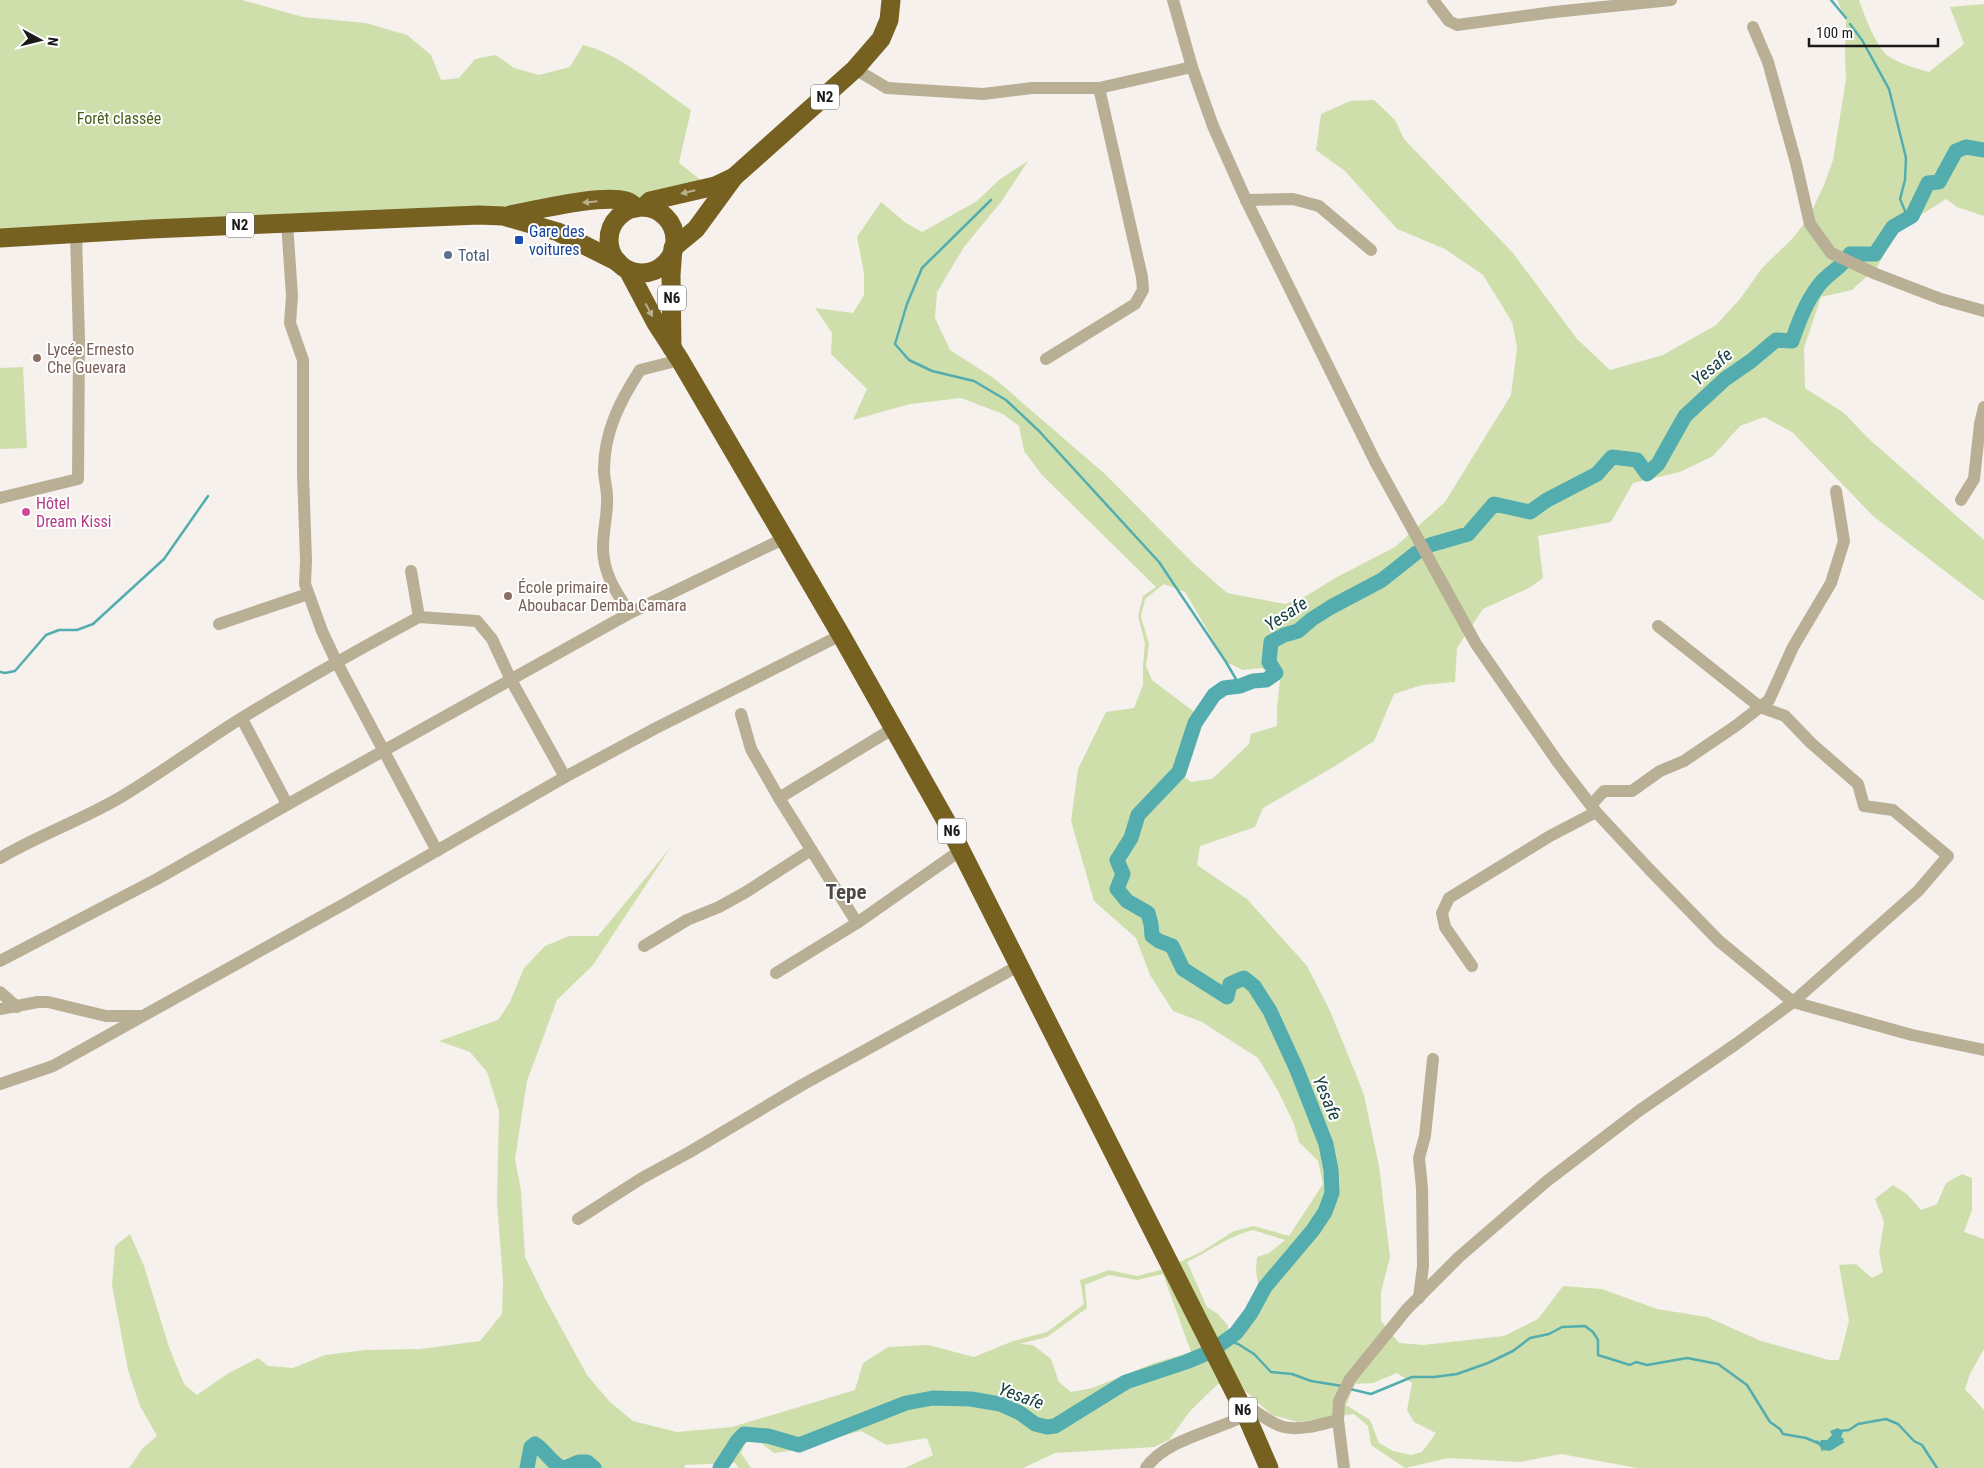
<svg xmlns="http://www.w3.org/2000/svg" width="1984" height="1468" viewBox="0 0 1984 1468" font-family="'Roboto Condensed',sans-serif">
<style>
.green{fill:#cedfac;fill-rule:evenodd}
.water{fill:#53adae}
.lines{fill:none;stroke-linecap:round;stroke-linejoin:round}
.stream{stroke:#53adae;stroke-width:2.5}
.river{stroke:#53adae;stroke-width:15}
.minor{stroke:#b8af94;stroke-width:12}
.highway{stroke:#766121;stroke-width:19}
.oneway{fill:#bab090}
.transit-dot{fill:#1a4fb4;stroke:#fff;stroke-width:2}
.service-dot{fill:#5c6f8a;stroke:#fff;stroke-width:2}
.education-dot{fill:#8d6e63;stroke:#fff;stroke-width:2}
.hotel-dot{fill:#d1479c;stroke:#fff;stroke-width:2}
.labels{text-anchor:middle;stroke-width:4;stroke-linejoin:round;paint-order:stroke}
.shield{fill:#fff;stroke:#605f5e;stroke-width:1}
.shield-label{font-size:15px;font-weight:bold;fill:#1c1a19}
.park-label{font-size:16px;fill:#495b18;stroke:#fff}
.transit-label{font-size:16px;fill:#164399;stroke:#fff;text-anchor:start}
.service-label{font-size:16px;fill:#4e5e75;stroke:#fff;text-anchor:start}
.education-label{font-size:16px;fill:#785e54;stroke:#fff;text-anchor:start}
.hotel-label{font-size:16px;fill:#b23c85;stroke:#fff;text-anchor:start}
.water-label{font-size:18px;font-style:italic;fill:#174142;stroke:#fff}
.district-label{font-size:21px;font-weight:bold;fill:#4d4946;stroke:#fff}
</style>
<rect width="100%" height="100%" fill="#f7f1ee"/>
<g class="green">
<path d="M0,0h242l61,17 63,6 41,12 24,20 10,25 18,-2 16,-19 21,-4 18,13 25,7 31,-8 13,-22c34,7 79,45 108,65l-12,53 32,25 -157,27 -554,29z"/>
<path d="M1837,0h22c5,14 17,47 29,56 12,8 27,12 41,16l35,-28 -14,-37 34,-3v212l-27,-9 -11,-8 -47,30 -22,38 -25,23 -31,7 -17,51 1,40 39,25 25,26 115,101v61l-111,-85 -81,-84 -28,-15 -24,9 -27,30 -33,16 -47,11 -22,39 -73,14 5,42 -14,10 -46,21 -26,39 -2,34 -33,3 -28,9 -20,47 -39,25 -72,42 -8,19 -55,19 -3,19 50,34 60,67 23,45 25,61 9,23 15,71 11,91 -9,35v29l18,22 24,2 81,-9 34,-17 25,-33 39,3 55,20 50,8 54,24 68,19h10l10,-39 -10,-56 17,-1 16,14 11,-6 -4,-19 5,-31 -9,-23 18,-14 14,9 14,16 16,-6 9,-21 16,-9 10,4v32l-8,22 20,7v110l-14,25 -5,15 19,21v58h-347l-76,-14 -41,8 -72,-4 -43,10 -34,-23 -3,-19 -14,-12 -56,8 -26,-7 -28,-25 -26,-6 -28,27 -21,29 -15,7 -99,6 -32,15h-118l28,-13 -6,-17 -40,7 -26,-14c-30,7 -57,19 -87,22l-17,-13 -11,2 -5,11 10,15h-12l-4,-5 -50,2 -1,3h-555l14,-20 14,-12 -17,-30 -12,-36 -16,-85 3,-39 15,-12 14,32 25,81 15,37 13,11 30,-21 31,-16 10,8 25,2 32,-13 40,-5 55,-1 60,-8 22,-27 1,-33 -6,-79 2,-91 -12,-39 -17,-20 -31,-11 59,-21 12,-18 14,-34 21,-22 24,-10h29l73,-89 -78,118 -36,35 -30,81 -12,78 6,31 4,67 21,43 41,75 22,26 24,20 44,11 55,-5 123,-37 8,-27 25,-16 40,-2 46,12 39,-16 34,-9 37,-28 -4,-24 29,-10 28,6 27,-7 37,-17 33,-21 20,-5 35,10 34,-52 -5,-23 -19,-19 -5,-18 -16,-33 -20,-33 -56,-36 -29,-11 -23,-36 -14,-37 -42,-37 -23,-80 7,-52 28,-57 28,-4 9,-23v-21l2,-21 -7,-27 5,-20 13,-9 -114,-112 -18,-24 -5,-25 -16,-12 -42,-16 -51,6 -57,16 14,-31 -36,-35 1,-21 -17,-25 38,5 11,-18v-22l-7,-36 24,-35 25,21 16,9 55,-31 23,-22 28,-18 -27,41 -37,45 -27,45 -2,26 15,32 45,29 110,95 89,90 33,29 58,11 21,-8 31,-19 58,-30 50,-45 66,-107 6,-48 -5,-25 -29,-47 -38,-26 -48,-20 -52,-58 -29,-21 5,-36 29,-13 24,-1 21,20 9,19 109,114 64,86 33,31 53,-15 53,-30 24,-26 22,-31 31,-30 16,-21 15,-32 9,-25 13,-81 -1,-23 1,-36zM1164,584l21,8 41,70 17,8 18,-2 15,5 4,7 -3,29v17l-26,8 -2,10 -37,35 -21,3 -12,-10 16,-49 -2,-12 -41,-31 -6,-14 3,-22 -8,-27 4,-18zM1253,1230l32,10 -16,13 -12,4 -1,13 2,15 7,2c-11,19 -20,39 -38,52l1,-13 -10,-12 -11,-7 -20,-45c23,-11 41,-26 66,-32zM1163,1274l28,78 -37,11 -62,25 -21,4 -12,-10 -8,-23 -18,-14 -14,-1 28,-7 40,-29 -2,-23 24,-10 28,5zM1397,1373l15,10 -5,27 7,12 22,11 -14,19 -11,3 -18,-4 -14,-8 -9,-23 -24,-15 9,-21 18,-1z"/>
<polygon points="23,367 27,448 0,449 0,368"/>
</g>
<polygon class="water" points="1838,1428 1843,1432 1841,1437 1844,1439 1843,1441 1845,1442 1830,1451 1823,1450 1822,1452 1820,1446 1815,1443 1817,1440 1820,1442 1821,1440 1827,1440 1832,1435 1830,1431"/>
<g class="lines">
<g class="stream">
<polyline points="1831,0 1846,18"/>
<polyline points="1850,24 1862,40 1889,89 1906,158 1905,180 1900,199 1908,218"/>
<polyline points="991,200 922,268 907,304 895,344 909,360 932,371 974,381 1006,400 1039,431 1159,562 1226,662 1240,686"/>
<polyline points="0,672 5,673 15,671 46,635 59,630 77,630 93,624 164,559 208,496"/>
<polyline points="1226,1340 1238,1344 1254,1354 1271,1372 1292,1374 1311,1381 1342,1386"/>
<polyline points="1350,1389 1371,1394 1412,1377 1434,1377 1457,1374 1488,1363 1513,1351 1530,1338 1549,1334 1562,1327 1585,1326 1593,1332 1598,1340 1598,1355 1630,1365 1636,1362 1647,1365 1687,1358 1718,1364 1747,1385 1770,1422 1780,1429 1783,1434 1806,1438 1818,1443"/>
<polyline points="1840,1431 1849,1430 1858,1424 1886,1419 1898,1424 1914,1441 1922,1445 1937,1468"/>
</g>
<g class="river">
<path d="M1430,545l38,-11 26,-30 36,8 17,-12 50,-26 15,-17 25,3 10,14 11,-10 27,-48 40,-37 26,-18 25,-21 16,1c7,-20 14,-39 27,-56 9,-12 24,-18 31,-31h25l18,-27 19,-11 16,-33 11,-1 17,-31 10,-4 18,3"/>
<path d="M527,1468l4,-21 4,-3c11,7 14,17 27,24"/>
<polyline points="565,1468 579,1462 587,1462 594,1468"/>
<polyline points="720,1468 738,1440 744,1434 768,1436 799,1445 906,1403 933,1398 971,1399 1000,1404 1020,1413 1035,1424 1047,1427 1055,1426 1126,1382 1186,1362 1210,1352 1236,1333 1251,1313 1265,1287 1313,1230 1325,1212 1332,1193 1331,1170 1326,1144 1297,1070 1270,1011 1254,986 1244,978 1230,984 1227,997 1183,969 1172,946 1159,941 1152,936 1151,924 1148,913 1127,901 1117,889 1123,874 1117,860 1131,838 1138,815 1179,772 1195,723 1214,695 1224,688 1240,686 1253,681 1266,680 1276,673 1269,662 1271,642 1284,635 1298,631 1312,619 1331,607 1382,580 1416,553"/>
</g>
<g class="minor">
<polyline points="1173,0 1192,67 1213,126 1246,200 1376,463 1476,644 1557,761 1596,812 1649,869 1719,941 1793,1002 1912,1035 1984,1050"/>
<polyline points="1433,0 1449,21 1457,25 1554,12 1671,0"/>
<polyline points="1753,27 1768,62 1796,163 1810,224 1831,253 1876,274 1941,299 1984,311"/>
<polyline points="855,69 887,88 983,94 1032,88 1099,88 1192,67"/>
<polyline points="1246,200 1293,199 1319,206 1371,250"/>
<polyline points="287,223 292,296 290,323 303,360 303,473 306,560 305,584 322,631 336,661 437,851"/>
<polyline points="1046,359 1135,304 1143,290 1142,277 1099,88"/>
<polyline points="0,498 78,479 79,340 76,234"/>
<polyline points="1961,500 1974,479 1980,424 1984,407"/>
<polyline points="411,571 419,617 477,621 492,639 511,680 565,777"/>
<path d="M630,613c-14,-21 -27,-39 -27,-66 0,-17 5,-34 4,-50 0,-9 -3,-18 -3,-27 0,-38 16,-69 36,-100l40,-10"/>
<polyline points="219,624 308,594"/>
<polyline points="741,714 751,749 779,798"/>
<polyline points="242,719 287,804"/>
<polyline points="1591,805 1604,791 1632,791 1660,771 1684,761 1737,725 1769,700 1793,647 1831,583 1844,541 1836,491"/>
<path d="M0,858c39,-23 82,-38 121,-61 38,-23 74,-49 111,-73 61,-38 124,-73 187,-107"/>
<polyline points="857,923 779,798 894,728"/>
<polyline points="644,946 687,920 719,907 746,892 811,850"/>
<polyline points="0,961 157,879 299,798 630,613 783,539"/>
<polyline points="1472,966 1445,927 1442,913 1449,898 1550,836 1596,812"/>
<polyline points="776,973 857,923 961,850"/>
<polyline points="0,992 17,1007"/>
<polyline points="0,1009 38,1002 48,1002 106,1016 142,1016"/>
<polyline points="0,1084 53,1066 346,903 565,777 656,728 841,635"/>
<polyline points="578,1219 642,1178 688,1153 802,1085 1020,965"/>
<polyline points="1419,1298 1423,1266 1422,1188 1419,1158 1425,1136 1433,1059"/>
<path d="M1241,1402c13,8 28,21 43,25 17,4 38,-3 54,-7"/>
<path d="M1146,1468c20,-29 70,-37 100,-53"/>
<polyline points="1344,1468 1338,1420 1339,1401 1350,1379 1407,1309 1459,1257 1547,1181 1640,1110 1736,1044 1793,1002 1918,891 1948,856 1893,810 1864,806 1858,784 1811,743 1785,716 1760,707 1658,626"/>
</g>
<g class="highway">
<polyline points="644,207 650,201 715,186 734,177"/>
<circle cx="642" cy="240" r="33"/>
<path d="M510,215c27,-5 91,-21 116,-14 5,1 7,4 10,7"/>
<polyline points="0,238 151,229 479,215 503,216 558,232 618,262"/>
<polyline points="628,270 656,323 680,360 841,635 946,821 1246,1415 1269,1468"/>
<polyline points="672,348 671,275 673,248 696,229 734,177 855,69 881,39 889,20 891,0"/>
</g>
</g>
<defs><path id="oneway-solid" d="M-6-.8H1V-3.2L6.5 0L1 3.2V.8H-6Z" transform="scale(1.25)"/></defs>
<g class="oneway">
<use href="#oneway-solid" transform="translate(688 192) rotate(167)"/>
<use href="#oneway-solid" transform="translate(590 202) rotate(174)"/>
<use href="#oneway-solid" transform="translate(649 310) rotate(62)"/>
</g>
<rect class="transit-dot" x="514" y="235" width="10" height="10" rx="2.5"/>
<circle class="service-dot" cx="448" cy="255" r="5"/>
<g class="education-dot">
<circle cx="37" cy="358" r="5"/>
<circle cx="508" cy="596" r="5"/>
</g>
<circle class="hotel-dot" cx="26" cy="512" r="5"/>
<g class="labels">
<g class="shield">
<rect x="811" y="84.5" width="28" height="25" rx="4"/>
<rect x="226" y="212.5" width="28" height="25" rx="4"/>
<rect x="658" y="285.5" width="28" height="25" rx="4"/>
<rect x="938" y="818.5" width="28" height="25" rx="4"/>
<rect x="1229" y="1397.5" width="28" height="25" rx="4"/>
</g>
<g class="shield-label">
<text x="825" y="102">N2</text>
<text x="240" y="230">N2</text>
<text x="672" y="303">N6</text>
<text x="952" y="836">N6</text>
<text x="1243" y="1415">N6</text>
</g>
<g class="park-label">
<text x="119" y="124">Forêt classée</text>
</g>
<g class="transit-label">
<text x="529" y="237">Gare des<tspan x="529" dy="18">voitures</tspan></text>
</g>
<g class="service-label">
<text x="458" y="261">Total</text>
</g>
<g class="education-label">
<text x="47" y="355">Lycée Ernesto<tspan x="47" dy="18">Che Guevara</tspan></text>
<text x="518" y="593">École primaire<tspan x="518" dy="18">Aboubacar Demba Camara</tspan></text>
</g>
<g class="hotel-label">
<text x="36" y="509">Hôtel<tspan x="36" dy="18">Dream Kissi</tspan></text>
</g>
<g class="water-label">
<text transform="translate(1712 367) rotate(-40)" y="6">Yesafe</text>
<text transform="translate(1286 614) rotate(-33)" y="6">Yesafe</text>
<text transform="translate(1327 1098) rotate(67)" y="6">Yesafe</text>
<text transform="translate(1021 1396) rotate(20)" y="6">Yesafe</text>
</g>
<g class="district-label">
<text x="846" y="899">Tepe</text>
</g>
</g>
<g transform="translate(40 40) rotate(97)" stroke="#ffffff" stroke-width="4" paint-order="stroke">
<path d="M0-4L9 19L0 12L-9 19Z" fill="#1c1a19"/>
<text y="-8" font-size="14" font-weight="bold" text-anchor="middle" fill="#1c1a19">N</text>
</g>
<path d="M1809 38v8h129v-8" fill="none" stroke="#1c1a19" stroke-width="2.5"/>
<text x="1816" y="38" font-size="15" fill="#1c1a19" stroke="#ffffff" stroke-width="4" paint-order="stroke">100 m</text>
</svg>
